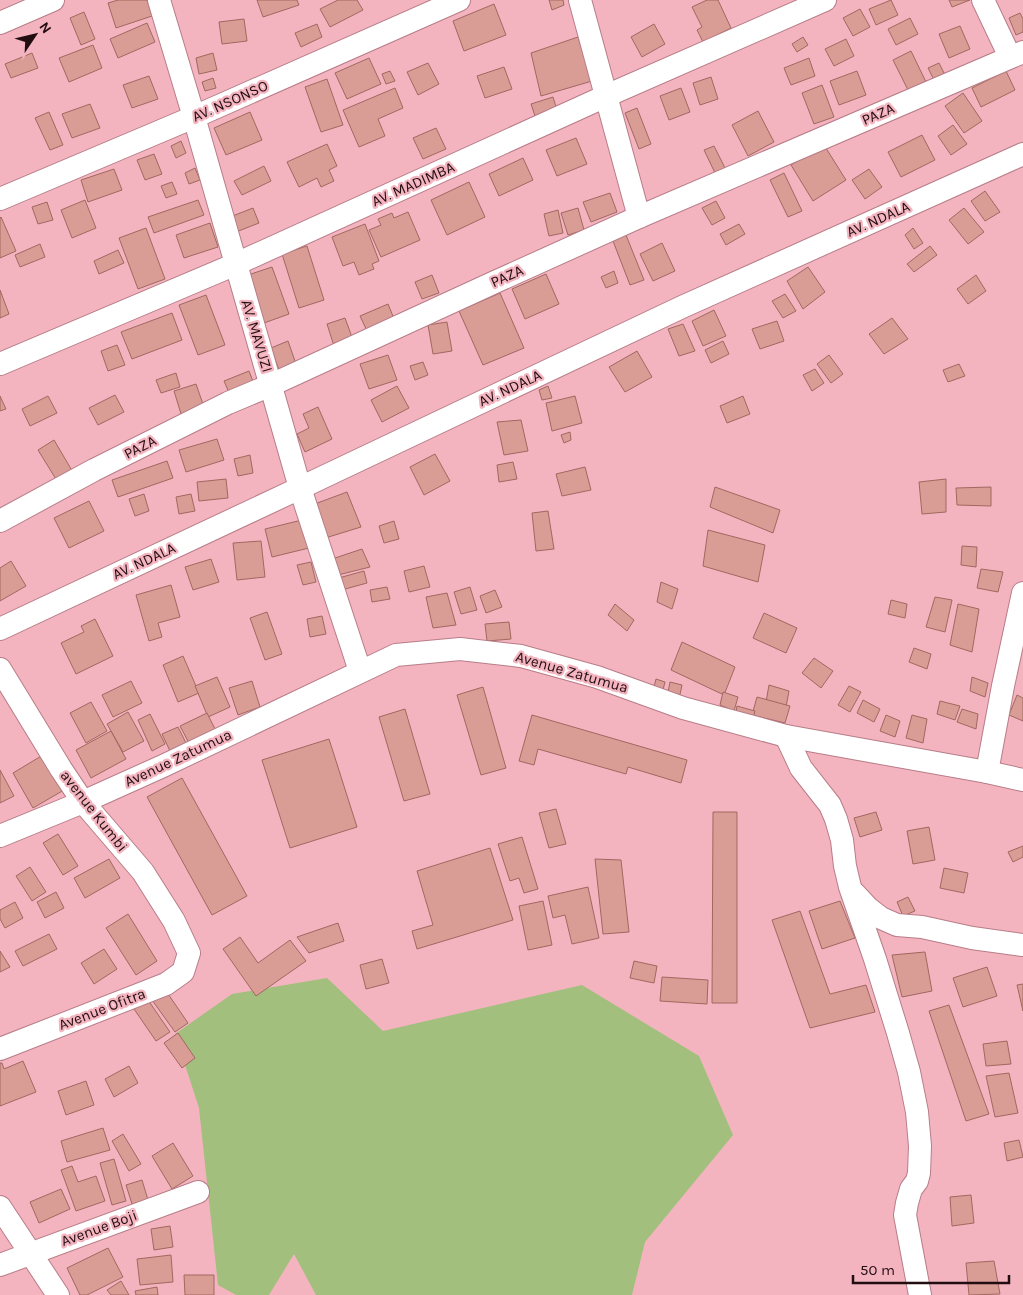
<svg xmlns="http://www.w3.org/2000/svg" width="1023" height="1295" viewBox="0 0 1023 1295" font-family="Karla,sans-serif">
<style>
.green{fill:#a2bf7e}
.building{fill:#da9d95;stroke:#a06860}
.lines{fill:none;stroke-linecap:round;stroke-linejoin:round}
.street-casing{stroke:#b87d88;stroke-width:24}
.street{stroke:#fff;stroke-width:22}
.labels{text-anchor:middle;stroke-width:4.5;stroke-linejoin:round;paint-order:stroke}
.street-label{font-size:15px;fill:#220d11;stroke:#f3b4bf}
</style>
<rect width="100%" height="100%" fill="#f3b4bf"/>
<polygon class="green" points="327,978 383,1031 582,985 699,1056 733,1135 645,1242 632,1295 316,1295 294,1254 269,1295 236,1295 218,1285 199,1108 175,1034 232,994"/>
<g class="building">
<polygon points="118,0 147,0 152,16 116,28 108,3"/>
<polygon points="257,0 297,0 299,5 263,17"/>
<polygon points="338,0 357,0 363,10 330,27 320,9"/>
<polygon points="549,0 563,0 564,5 552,10"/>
<polygon points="707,0 718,0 731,28 703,42 697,30 702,27 692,7"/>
<polygon points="891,0 898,15 876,25 869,9"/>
<polygon points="949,0 970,0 952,7"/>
<polygon points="494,4 506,35 464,51 453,21"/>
<polygon points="860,9 870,27 853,36 843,18"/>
<polygon points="84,12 95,39 81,45 70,18"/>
<polygon points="1020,13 1023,19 1023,32 1016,35 1009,18"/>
<polygon points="910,18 918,34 896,45 888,29"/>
<polygon points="244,19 247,41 222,44 219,22"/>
<polygon points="147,23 155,42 118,58 110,39"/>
<polygon points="317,24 322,37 301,47 295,33"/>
<polygon points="654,24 665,44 642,57 631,37"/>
<polygon points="960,26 970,49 949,58 939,34"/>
<polygon points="578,37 592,81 541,96 531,53"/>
<polygon points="803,37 808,45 797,52 792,44"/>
<polygon points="846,39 854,56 834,66 825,49"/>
<polygon points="93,45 102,68 69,82 59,58"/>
<polygon points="911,51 926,82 908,90 893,60"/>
<polygon points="32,53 38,68 11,78 5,64"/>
<polygon points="213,53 217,70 199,74 196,58"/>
<polygon points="369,58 381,84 347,99 335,73"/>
<polygon points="809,58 815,76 791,85 784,68"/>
<polygon points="428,63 439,84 418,95 407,72"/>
<polygon points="939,63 945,75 934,80 928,68"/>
<polygon points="504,67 512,89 485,98 477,76"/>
<polygon points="390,71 395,81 386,84 382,74"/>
<polygon points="857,71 866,95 839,105 830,81"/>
<polygon points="1006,71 1015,90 981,107 972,88"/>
<polygon points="149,76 158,99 132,108 123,85"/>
<polygon points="711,77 718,99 700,105 693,83"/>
<polygon points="213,78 216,88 205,91 202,82"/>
<polygon points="327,79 343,125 321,132 305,87"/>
<polygon points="822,85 834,117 814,124 802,93"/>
<polygon points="395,88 403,108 378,119 385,136 359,147 343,110"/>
<polygon points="681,88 690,112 669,120 660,96"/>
<polygon points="963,93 982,121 964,133 945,106"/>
<polygon points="553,97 557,110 535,116 531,104"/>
<polygon points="90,104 100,128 72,138 62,114"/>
<polygon points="637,108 651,144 639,149 625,113"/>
<polygon points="758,111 774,142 748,156 732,125"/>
<polygon points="49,112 63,145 50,150 35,118"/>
<polygon points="250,112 262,140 226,155 214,128"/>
<polygon points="953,125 967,144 951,155 938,136"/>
<polygon points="436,128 446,149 423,159 413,138"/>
<polygon points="922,135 935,160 901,177 888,152"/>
<polygon points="576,138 587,164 557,176 546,150"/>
<polygon points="181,141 186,153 176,158 171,146"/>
<polygon points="327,144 337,166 329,170 334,181 321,187 317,178 299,187 287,162"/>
<polygon points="824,145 846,180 813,201 791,165"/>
<polygon points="714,146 726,170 716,175 704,150"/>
<polygon points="154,154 162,174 145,180 137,160"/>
<polygon points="523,158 533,180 499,196 489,174"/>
<polygon points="264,166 271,181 242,195 234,181"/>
<polygon points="195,168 200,180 189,184 185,173"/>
<polygon points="114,169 122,190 88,202 81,180"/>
<polygon points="869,169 882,187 865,199 852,180"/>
<polygon points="784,173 802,211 788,217 770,180"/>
<polygon points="172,182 177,194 166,198 161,186"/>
<polygon points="469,182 485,217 447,235 431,200"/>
<polygon points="985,191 1000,212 985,221 971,201"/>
<polygon points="610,193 617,212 591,222 583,202"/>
<polygon points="85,200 96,228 72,238 61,210"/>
<polygon points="198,200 204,215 154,233 148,217"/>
<polygon points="716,201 725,218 712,225 702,208"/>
<polygon points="47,202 53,220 38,224 32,207"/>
<polygon points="253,208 259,223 236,232 230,217"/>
<polygon points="578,208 584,230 568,235 561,213"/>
<polygon points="964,208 984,232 968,244 949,220"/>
<polygon points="558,210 563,233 549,236 544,214"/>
<polygon points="408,212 420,240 381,257 369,230 381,225 378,219 392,213 394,218"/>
<polygon points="1,217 16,251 0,258 0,218"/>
<polygon points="210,223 218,247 184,258 176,235"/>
<polygon points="365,224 379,261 372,264 374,269 359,275 354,262 343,266 332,237"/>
<polygon points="739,224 745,234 726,245 720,234"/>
<polygon points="146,228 165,279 138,289 119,238"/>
<polygon points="913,228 923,243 914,249 905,235"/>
<polygon points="626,235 644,280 630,285 613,241"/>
<polygon points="662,243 675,271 653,281 640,254"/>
<polygon points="40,244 45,257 20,267 15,255"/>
<polygon points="307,246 324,300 299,308 282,254"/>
<polygon points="930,246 937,255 914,272 907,264"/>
<polygon points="118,250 124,263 99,274 94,261"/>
<polygon points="272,267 289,314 264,323 248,275"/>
<polygon points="808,267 825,292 803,309 787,281"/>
<polygon points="614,271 618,283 606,288 601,277"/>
<polygon points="546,274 559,304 525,319 512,289"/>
<polygon points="432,275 439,293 422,299 415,282"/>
<polygon points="976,275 986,291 968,304 957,289"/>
<polygon points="0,290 9,314 0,318"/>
<polygon points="500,293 524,348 483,365 459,311"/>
<polygon points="785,294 796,311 783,318 772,301"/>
<polygon points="206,295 225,345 198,355 179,305"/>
<polygon points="388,304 395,321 368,333 360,316"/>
<polygon points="714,310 726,336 703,346 692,321"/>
<polygon points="172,313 182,340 132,359 121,332"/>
<polygon points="345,318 353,340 334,346 327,324"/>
<polygon points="892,318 908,339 884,354 869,334"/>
<polygon points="777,321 784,341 760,349 752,329"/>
<polygon points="447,322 452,351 433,354 428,325"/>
<polygon points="683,324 695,351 679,356 668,329"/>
<polygon points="288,341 296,364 279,370 271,348"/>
<polygon points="723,341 729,354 711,363 705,350"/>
<polygon points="117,345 125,365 108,371 101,351"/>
<polygon points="637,351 652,377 625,392 609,367"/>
<polygon points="388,355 397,380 369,389 360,364"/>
<polygon points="829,355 843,374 831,383 817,364"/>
<polygon points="423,362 428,375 415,380 410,366"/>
<polygon points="959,364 965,376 948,382 943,370"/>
<polygon points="815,369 824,383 812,391 803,375"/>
<polygon points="249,371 254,384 230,395 224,381"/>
<polygon points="176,373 180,387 161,393 156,380"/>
<polygon points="196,384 205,410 182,417 174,391"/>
<polygon points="397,386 409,408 382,422 371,400"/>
<polygon points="548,386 552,398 542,400 539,390"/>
<polygon points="115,395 124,412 98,425 89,408"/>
<polygon points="0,396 6,409 0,411"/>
<polygon points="48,396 57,413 30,426 22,409"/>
<polygon points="575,396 582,423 552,431 546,403"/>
<polygon points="743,396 750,414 727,423 720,406"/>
<polygon points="318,407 332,439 305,452 297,434 309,428 303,414"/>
<polygon points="521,420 528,451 504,455 497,422"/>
<polygon points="570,432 571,440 564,443 561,435"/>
<polygon points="217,439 224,460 186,472 179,450"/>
<polygon points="54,440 74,474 59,484 38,450"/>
<polygon points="435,454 450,481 424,495 410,467"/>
<polygon points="250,455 253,473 238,476 234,459"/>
<polygon points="167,461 173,478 118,497 112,480"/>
<polygon points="513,462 517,479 499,482 497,465"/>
<polygon points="585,467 591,490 562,496 556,474"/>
<polygon points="226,479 228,498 199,501 197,482"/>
<polygon points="946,479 946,512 922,514 919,482"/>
<polygon points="715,487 780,510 773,533 710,507"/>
<polygon points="991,487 991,506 957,505 956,488"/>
<polygon points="347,492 361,527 322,539 312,505"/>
<polygon points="144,494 149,511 135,516 129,499"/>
<polygon points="191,494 195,511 179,514 176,497"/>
<polygon points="89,501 104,531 69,548 54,518"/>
<polygon points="548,511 554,549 536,551 532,513"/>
<polygon points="302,520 309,548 272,557 265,529"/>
<polygon points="394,521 399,539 384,543 379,526"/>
<polygon points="708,530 765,545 758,582 703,566"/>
<polygon points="261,541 265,577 237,580 233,543"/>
<polygon points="962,546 977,547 976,567 961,565"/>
<polygon points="362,549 370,567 334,576 329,560"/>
<polygon points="211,559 219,582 193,590 185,567"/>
<polygon points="11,561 26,586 0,601 0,568"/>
<polygon points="311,562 316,582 303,585 297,565"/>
<polygon points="424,566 430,587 409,592 404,571"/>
<polygon points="981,569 1003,572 998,592 977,588"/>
<polygon points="364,571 367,583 338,591 335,579"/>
<polygon points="661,582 678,589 672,609 657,602"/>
<polygon points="171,585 180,617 158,623 162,637 149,641 136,595"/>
<polygon points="387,587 390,599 372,602 370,590"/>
<polygon points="470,587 477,610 461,614 454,592"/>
<polygon points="495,590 502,607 486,613 480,596"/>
<polygon points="447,593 456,625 433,628 426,597"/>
<polygon points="935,597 952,600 945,632 926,627"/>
<polygon points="891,600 907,604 905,618 888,614"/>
<polygon points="615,604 634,620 627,631 608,615"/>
<polygon points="958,604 979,609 972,652 950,645"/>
<polygon points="267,612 282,654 265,660 250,618"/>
<polygon points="764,613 797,628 786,653 753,638"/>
<polygon points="322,616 326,634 310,637 307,619"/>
<polygon points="95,619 113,656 76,674 61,643 84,632 81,626"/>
<polygon points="509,622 511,639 487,641 485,624"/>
<polygon points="682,642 735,667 724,695 671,670"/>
<polygon points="914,648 931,654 927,669 909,662"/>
<polygon points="183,656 199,693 178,702 163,665"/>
<polygon points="814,658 833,671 821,688 802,673"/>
<polygon points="217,677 230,707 208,717 195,686"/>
<polygon points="972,677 988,683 985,697 970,691"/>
<polygon points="656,679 665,682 662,694 653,691"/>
<polygon points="131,681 142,703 113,717 102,695"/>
<polygon points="252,681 260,707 238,715 229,688"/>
<polygon points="670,682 682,685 679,699 667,697"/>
<polygon points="769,685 789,691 786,707 766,702"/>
<polygon points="849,686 861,692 850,712 838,705"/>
<polygon points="483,687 506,768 481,775 457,695"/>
<polygon points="723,692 738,697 734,711 720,705"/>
<polygon points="1017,695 1023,698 1023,721 1009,715"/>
<polygon points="757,697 790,706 785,723 752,715"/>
<polygon points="863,700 880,709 874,722 857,713"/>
<polygon points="940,701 960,706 955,720 937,714"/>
<polygon points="91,702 107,731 86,743 70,713"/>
<polygon points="737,706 755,711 752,722 735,717"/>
<polygon points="405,709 430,794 404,801 379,717"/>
<polygon points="962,709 978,714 976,729 957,722"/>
<polygon points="128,712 144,741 123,752 107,724"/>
<polygon points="207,713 215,729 189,743 180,726"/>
<polygon points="150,714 165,744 152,751 138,720"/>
<polygon points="532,715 687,760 681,783 628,767 626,774 538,749 534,765 519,761"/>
<polygon points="886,715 900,721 895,737 880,731"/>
<polygon points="912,715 927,719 923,743 906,738"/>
<polygon points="178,727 186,743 170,751 162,734"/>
<polygon points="111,731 126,759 91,778 76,750"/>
<polygon points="329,739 357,827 290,848 262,760"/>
<polygon points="43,755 64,790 33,808 13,773"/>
<polygon points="0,770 14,796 0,803"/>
<polygon points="182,778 247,896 212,915 147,797"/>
<polygon points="556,809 566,844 549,848 539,813"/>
<polygon points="713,812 737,812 737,1003 712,1003"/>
<polygon points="876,812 882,830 860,837 854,818"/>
<polygon points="929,827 935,860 913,864 907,831"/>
<polygon points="58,834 78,866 63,875 43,843"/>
<polygon points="522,837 538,889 524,893 519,878 510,881 498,844"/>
<polygon points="1023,846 1023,857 1013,862 1008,852"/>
<polygon points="490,848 513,920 417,949 412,931 433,925 417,871"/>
<polygon points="109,859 120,878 85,898 74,878"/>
<polygon points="595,859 621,860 629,932 603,934"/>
<polygon points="30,867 46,892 32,901 16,876"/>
<polygon points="944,868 968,873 964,893 940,888"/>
<polygon points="588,887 599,938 572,944 565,915 553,918 548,896"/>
<polygon points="56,892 64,908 45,918 37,902"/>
<polygon points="908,897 915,911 903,916 897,902"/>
<polygon points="543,901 552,945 528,950 519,906"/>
<polygon points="840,901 855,938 822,949 809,911"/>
<polygon points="15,902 23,918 5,928 0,919 0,910"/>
<polygon points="800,911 830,994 866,985 875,1012 810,1028 772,920"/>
<polygon points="128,914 157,961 136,975 106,928"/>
<polygon points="338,923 344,941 309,953 297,937"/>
<polygon points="49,934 57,949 23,966 15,951"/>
<polygon points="240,937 258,963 290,940 306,961 256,996 223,949"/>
<polygon points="104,949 117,969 94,984 81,963"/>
<polygon points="0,951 10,967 0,972"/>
<polygon points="925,952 932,991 902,997 892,955"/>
<polygon points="382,959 389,983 366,989 360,965"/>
<polygon points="634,961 657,966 654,983 630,978"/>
<polygon points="987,967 997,996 963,1007 953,978"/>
<polygon points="662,977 708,980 707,1004 660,1001"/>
<polygon points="1023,984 1023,1011 1017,985"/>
<polygon points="166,991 188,1023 175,1032 152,1000"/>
<polygon points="148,1000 170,1032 156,1041 134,1009"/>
<polygon points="949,1005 989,1114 966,1121 929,1011"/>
<polygon points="178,1033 195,1058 182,1068 164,1043"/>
<polygon points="1007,1041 1011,1064 986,1066 983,1044"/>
<polygon points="23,1061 36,1092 0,1106 0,1063 2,1063 4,1069"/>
<polygon points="129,1066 138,1083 114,1097 105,1079"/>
<polygon points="1009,1073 1018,1113 995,1117 986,1076"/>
<polygon points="86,1081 94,1105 66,1115 58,1091"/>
<polygon points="103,1128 110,1150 67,1162 61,1141"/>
<polygon points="123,1134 141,1164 129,1171 112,1141"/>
<polygon points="1019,1140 1023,1157 1007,1161 1004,1143"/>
<polygon points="173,1143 193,1176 172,1189 152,1156"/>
<polygon points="114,1159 126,1201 112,1205 100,1163"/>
<polygon points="72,1166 78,1182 96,1176 105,1201 76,1211 61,1170"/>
<polygon points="142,1180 148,1200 132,1204 126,1185"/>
<polygon points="61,1189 70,1209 39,1223 30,1202"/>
<polygon points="971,1195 974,1223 952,1226 950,1197"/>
<polygon points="170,1226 173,1247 154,1250 151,1229"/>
<polygon points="108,1248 123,1277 87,1295 80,1295 67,1268"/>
<polygon points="171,1255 173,1282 140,1285 137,1259"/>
<polygon points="994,1261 1000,1294 969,1295 966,1263"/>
<polygon points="184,1275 214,1275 214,1295 185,1295"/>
<polygon points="121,1281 129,1295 111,1295 107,1290"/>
<polygon points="157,1287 158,1295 136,1295 135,1291"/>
</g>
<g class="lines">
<defs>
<g id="street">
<polyline points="159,0 194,117 300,488 360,671"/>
<polyline points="580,0 639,217"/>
<polyline points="983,0 1010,57"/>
<polyline points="0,23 53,0"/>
<polyline points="0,199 194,117 459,0"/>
<polyline points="0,364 236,264 606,96 825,0"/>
<polyline points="0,521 94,470 228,403 271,385 495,282 639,217 1023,52"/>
<polyline points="0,629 300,488 682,307 1023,154"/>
<polyline points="0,669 61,769 83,802 143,872 174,921 189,953 183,972 166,984 0,1049"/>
<polyline points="786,736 801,768 830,805 836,819 842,840 845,866 850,887 875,959 898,1033 909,1072 917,1112 920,1146 919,1173 917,1181 911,1189 907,1203 905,1215 920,1295"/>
<polyline points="987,772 1003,686 1023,593"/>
<polyline points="0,836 83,802 163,766 396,655 460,649 521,656 597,677 683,708 786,736 987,772 1023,780"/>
<polyline points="855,894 868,908 881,918 897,925 922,927 972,938 1023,945"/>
<polyline points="0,1207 58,1295"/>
<polyline points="0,1265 198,1192"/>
</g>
</defs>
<use href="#street" class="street-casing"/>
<use href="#street" class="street"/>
</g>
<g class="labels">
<g class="street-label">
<text transform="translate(230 101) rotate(-24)" y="5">AV. NSONSO</text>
<text transform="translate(878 114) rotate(-23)" y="5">PAZA</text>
<text transform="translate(413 184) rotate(-24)" y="5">AV. MADIMBA</text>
<text transform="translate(878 219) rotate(-24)" y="5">AV. NDALA</text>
<text transform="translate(507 276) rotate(-24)" y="5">PAZA</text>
<text transform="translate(257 336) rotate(73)" y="5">AV. MAVUZI</text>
<text transform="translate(510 388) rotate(-25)" y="5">AV. NDALA</text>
<text transform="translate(140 447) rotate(-27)" y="5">PAZA</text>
<text transform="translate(144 561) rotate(-25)" y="5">AV. NDALA</text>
<text transform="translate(572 672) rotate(16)" y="5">Avenue Zatumua</text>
<text transform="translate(178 758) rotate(-25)" y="5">Avenue Zatumua</text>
<text transform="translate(94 811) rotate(52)" y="5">avenue Kumbi</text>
<text transform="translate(102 1009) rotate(-21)" y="5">Avenue Ofitra</text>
<text transform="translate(99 1228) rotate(-20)" y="5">Avenue Boji</text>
</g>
</g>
<g transform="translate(35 35) rotate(55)" stroke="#f3b4bf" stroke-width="4" paint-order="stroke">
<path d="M0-4L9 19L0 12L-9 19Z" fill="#220d11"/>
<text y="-8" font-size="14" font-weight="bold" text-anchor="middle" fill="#220d11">N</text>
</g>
<path d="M853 1275v8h156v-8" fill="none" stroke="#220d11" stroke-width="2.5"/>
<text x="860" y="1275" font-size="15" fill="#220d11" stroke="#f3b4bf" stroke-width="4" paint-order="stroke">50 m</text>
</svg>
